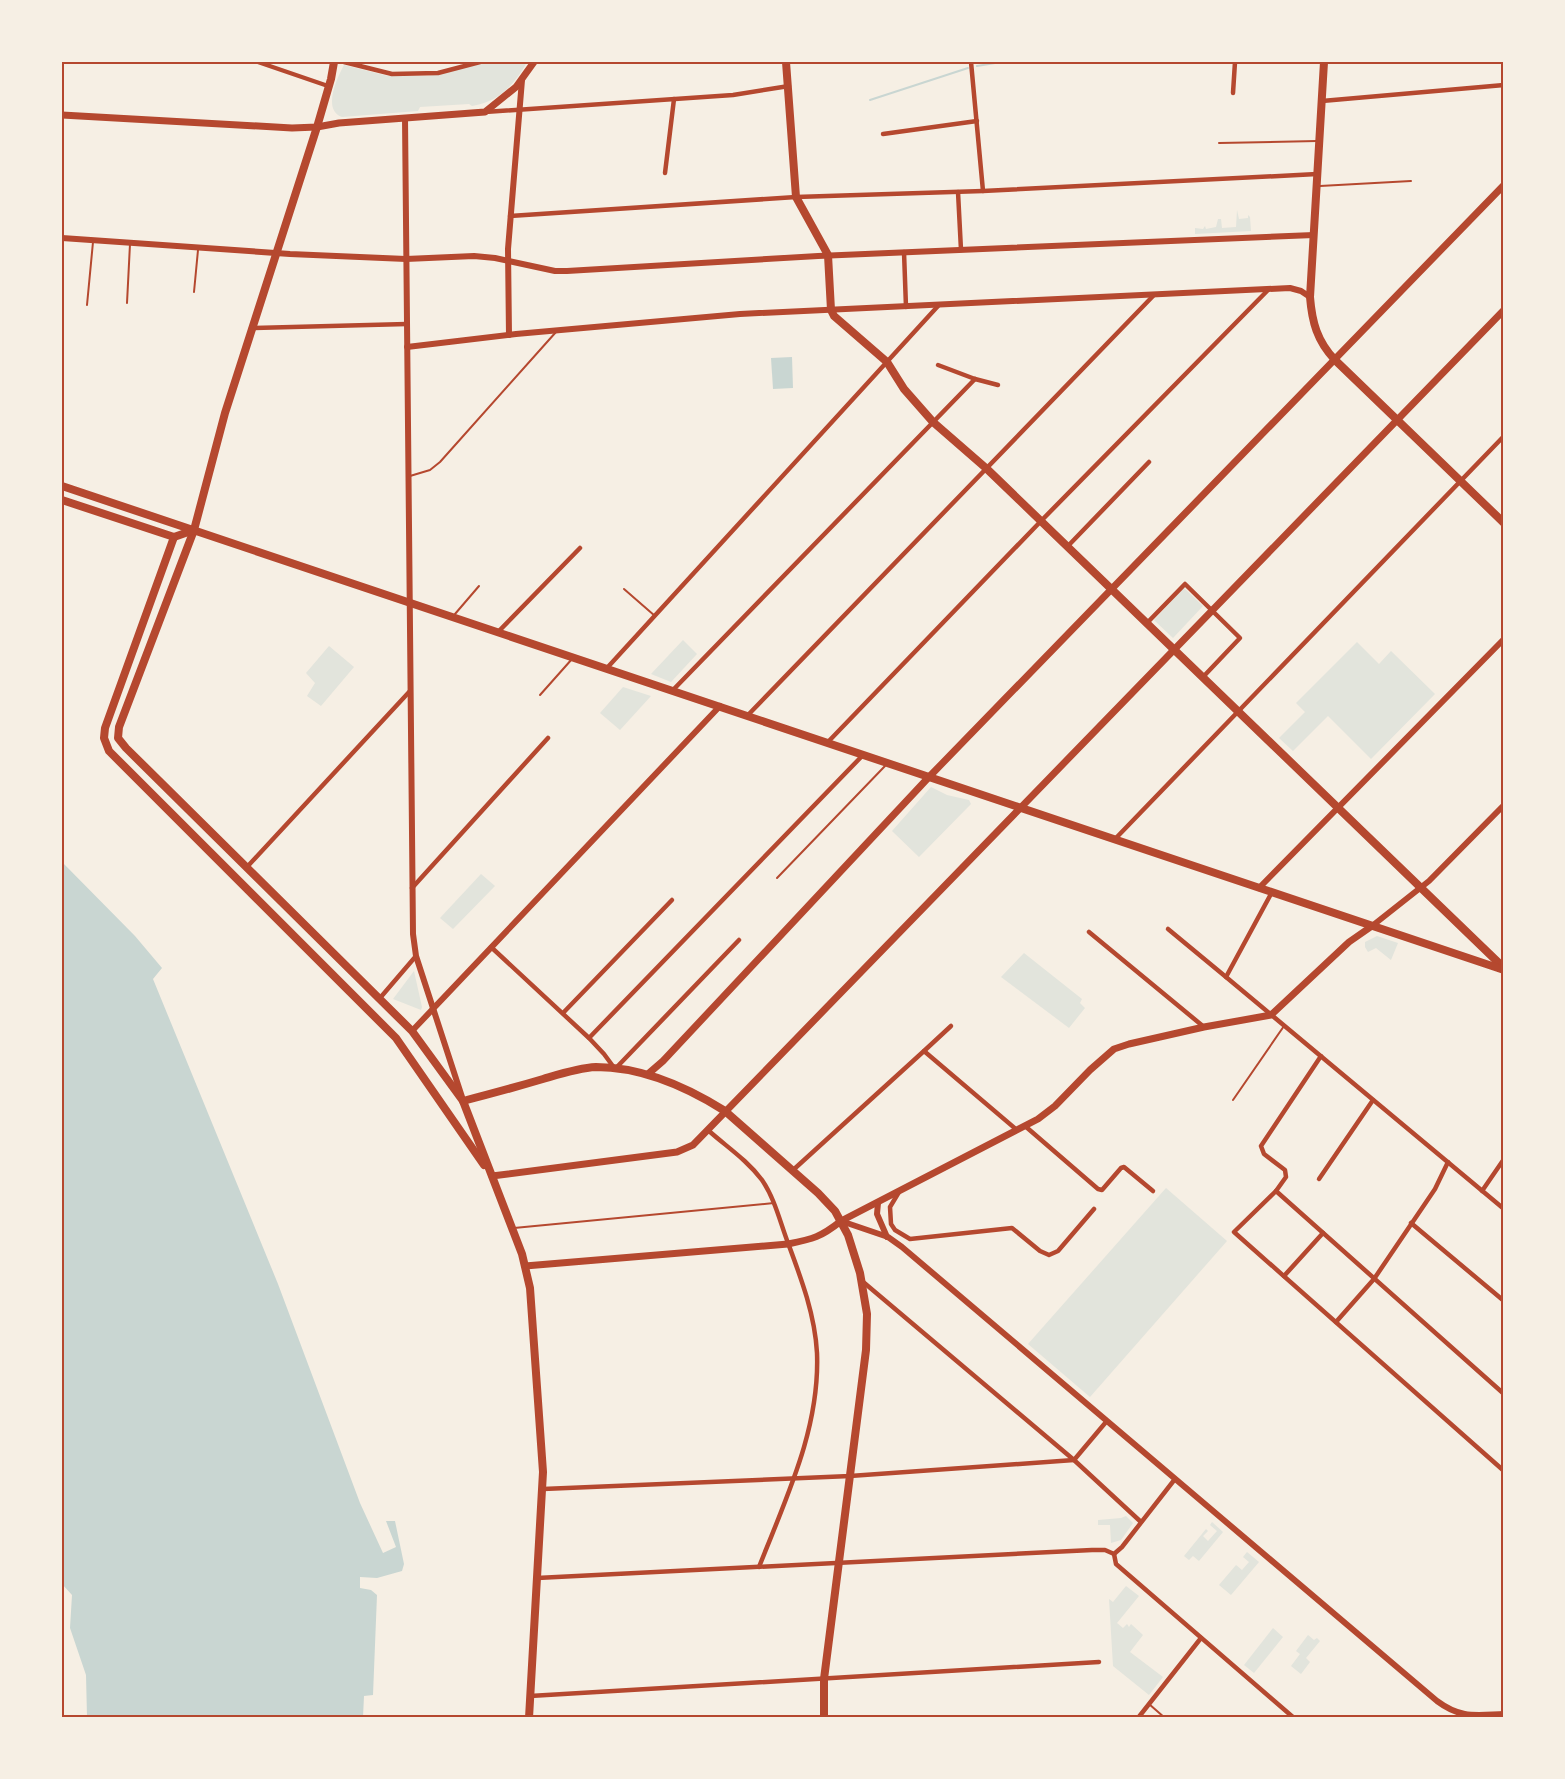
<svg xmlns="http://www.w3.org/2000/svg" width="1565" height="1779" viewBox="0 0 1565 1779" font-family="'PT Sans',sans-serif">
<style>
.green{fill:#e2e4dc}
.water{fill:#c9d6d2}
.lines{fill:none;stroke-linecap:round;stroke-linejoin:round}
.stream{stroke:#c9d6d2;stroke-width:2}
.service{stroke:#b5482f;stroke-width:2}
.pedestrian{stroke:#b5482f;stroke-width:4}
.minor{stroke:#b5482f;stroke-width:4.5}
.tertiary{stroke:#b5482f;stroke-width:6}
.secondary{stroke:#b5482f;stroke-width:7}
.primary{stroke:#b5482f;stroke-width:8}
.neatline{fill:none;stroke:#b5482f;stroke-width:2}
</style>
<rect width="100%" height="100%" fill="#f6efe4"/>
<g class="green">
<path d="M490,62h37c-12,22 -28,40 -55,44l-3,-2 -49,3 -2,4 -76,6c-20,-7 -5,-39 2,-52l44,11h40z"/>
<polygon points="1237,210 1239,219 1248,218 1248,215 1250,217 1251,231 1195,234 1195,228 1203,229 1205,226 1206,229 1216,227 1218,219 1221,219 1222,228 1236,227"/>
<polygon points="1184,588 1203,606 1173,638 1154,620"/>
<polygon points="683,640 697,654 671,682 651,674"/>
<polygon points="1357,642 1379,664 1391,651 1435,694 1371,759 1328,716 1293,751 1279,738 1305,712 1296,703"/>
<polygon points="329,646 354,667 321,706 307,696 315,683 306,673"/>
<polygon points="623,687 651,696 620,730 600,713"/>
<polygon points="931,787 947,795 969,800 971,804 919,857 892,831"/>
<polygon points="481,874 495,886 453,929 440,918"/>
<polygon points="1377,936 1398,943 1391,960 1376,948 1368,952 1365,947 1365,942"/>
<polygon points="1024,953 1082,999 1080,1003 1085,1008 1069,1028 1001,977"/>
<polygon points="414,971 422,1007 421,1010 393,999"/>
<polygon points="1166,1188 1227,1241 1090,1397 1028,1344"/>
<polygon points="1126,1516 1133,1523 1121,1540 1111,1543 1110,1525 1098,1525 1098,1520 1121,1518"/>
<polygon points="1212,1522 1223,1532 1199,1561 1193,1556 1189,1560 1184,1556 1206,1529 1208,1531 1203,1536 1208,1541 1217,1531 1210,1525"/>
<polygon points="1247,1552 1259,1562 1231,1595 1219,1585 1236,1565 1242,1570 1249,1562 1243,1557"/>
<polygon points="1126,1586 1139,1596 1117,1623 1123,1628 1127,1624 1129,1627 1131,1624 1143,1635 1130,1652 1163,1677 1149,1695 1113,1666 1109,1599 1113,1602"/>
<polygon points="1273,1628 1283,1637 1254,1673 1244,1665"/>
<polygon points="1308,1635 1314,1640 1317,1638 1320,1641 1306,1658 1310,1662 1301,1674 1291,1666 1300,1654 1296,1651"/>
</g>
<g class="water">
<polygon points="792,357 793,388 773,389 771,358"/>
<polygon points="62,862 135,936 162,968 153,979 278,1284 360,1503 383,1553 396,1547 386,1521 395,1521 404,1564 402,1571 377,1578 360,1577 360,1588 371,1590 377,1595 373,1695 364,1696 363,1717 87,1717 86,1675 70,1628 72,1595 62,1584"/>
</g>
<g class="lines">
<g class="stream">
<polyline points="977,66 1001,62"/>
<polyline points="870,100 968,68"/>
</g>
<g class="service">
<polyline points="1219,143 1317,141"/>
<polyline points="1320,186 1411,181"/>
<polyline points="194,292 198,250"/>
<polyline points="127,303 130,244"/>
<polyline points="87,305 93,242"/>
<polyline points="410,476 430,470 440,462 556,332"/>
<polyline points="624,589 655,616"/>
<polyline points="455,614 479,586"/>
<polyline points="540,695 572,659"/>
<polyline points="777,878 885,766"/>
<polyline points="1233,1100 1284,1026"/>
<polyline points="514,1228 774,1203"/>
<polyline points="1149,1704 1165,1718"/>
</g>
<polyline class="pedestrian" points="258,62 328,86"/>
<g class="minor">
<polyline points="344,62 392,74 438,73 480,62"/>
<polyline points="971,62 983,191"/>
<polyline points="1233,93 1235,62"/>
<polyline points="1322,101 1504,85"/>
<polyline points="485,112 733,95 789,86"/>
<polyline points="883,134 977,121"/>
<polyline points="665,173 674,99"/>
<polyline points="958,192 961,250"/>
<polyline points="510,216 796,197 983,191 1317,174"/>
<polyline points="904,252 906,307"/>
<polyline points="251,328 407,324"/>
<polyline points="938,365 975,379 998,385"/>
<polyline points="1067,547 1149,462"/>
<polyline points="1147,623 1185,584 1240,638 1203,677"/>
<polyline points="498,632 580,548"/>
<polyline points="607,668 938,306"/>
<polyline points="673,690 975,379"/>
<polyline points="748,715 1154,295"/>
<polyline points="827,743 1041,521 1269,289"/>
<polyline points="1116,838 1504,436"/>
<polyline points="247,867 410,691"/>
<polyline points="412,888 548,738"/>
<polyline points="1272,892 1226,977 1504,1209"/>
<polyline points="1168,929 1226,977"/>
<polyline points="1089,932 1204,1027"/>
<polyline points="491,947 589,1038 604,1054 615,1069 739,940"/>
<polyline points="380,998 416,956"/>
<polyline points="563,1013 672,900"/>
<polyline points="589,1038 863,755"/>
<polyline points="924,1051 951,1026"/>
<polyline points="1321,1056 1261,1146 1264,1154 1285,1170 1286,1177 1276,1191 1234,1232 1504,1471"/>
<polyline points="1025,1126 1098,1189 1102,1190 1121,1168 1124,1167 1153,1191"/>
<path d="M709,1131c18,16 38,29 53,49 13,19 18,42 26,63 13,35 27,72 29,110 3,76 -31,145 -58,214"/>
<polyline points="792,1171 924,1051 1017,1130"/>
<polyline points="1319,1179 1373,1100"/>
<polyline points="1276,1191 1504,1394"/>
<polyline points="1482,1191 1504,1159"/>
<polyline points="899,1192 890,1207 891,1224 895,1230 910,1239 1012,1228 1040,1251 1049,1255 1058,1251 1094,1209"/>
<polyline points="1411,1223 1504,1301"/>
<polyline points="1284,1276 1323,1233"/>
<polyline points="862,1281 1074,1460 1141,1522"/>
<polyline points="1336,1322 1374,1279 1435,1189 1448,1162"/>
<polyline points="543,1489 850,1476 1074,1460 1106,1422"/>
<polyline points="1114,1554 1116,1564 1294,1718"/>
<polyline points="537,1578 1092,1550 1105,1550 1114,1554 1122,1547 1175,1479"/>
<polyline points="530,1696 1099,1662"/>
<polyline points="1138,1718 1201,1638"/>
</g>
<g class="tertiary">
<polyline points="405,118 413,934 416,956 462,1097"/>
<polyline points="62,238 290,254 406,259 474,256 495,258 555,271 567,271 818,256 1314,235"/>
<polyline points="509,335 508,249 522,80"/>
<polyline points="407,347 516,334 740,314 1290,288 1301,291 1310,297"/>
<polyline points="1259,888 1504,639"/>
<polyline points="1372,926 1429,881 1504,805"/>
<polyline points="412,1031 720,706"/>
<polyline points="878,1203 877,1214 887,1237"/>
<path d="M841,1221l47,16 14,10 535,454c24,18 39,14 67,13"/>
</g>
<g class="secondary">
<polyline points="62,115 292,128 317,127 339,123 485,112 516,87 534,62"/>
<polyline points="648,1074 663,1061 928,778 1504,185"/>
<polyline points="492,1176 677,1152 693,1145 1504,310"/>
<path d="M525,1266l263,-22c25,-5 33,-7 53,-23l197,-102 17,-13 35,-36 24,-21 15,-5 75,-17 67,-12 78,-73 23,-16"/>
</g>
<g class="primary">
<polyline points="334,62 331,79 317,127 225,413 194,530 119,727 118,738 126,748 412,1031 463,1101 522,1254 530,1288 543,1472 529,1718"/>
<polyline points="786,62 796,197 828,255 831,310 834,316 887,362 904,389 933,422 987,469 1504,968"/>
<path d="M1324,62l-14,235c2,25 7,44 25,63l169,163"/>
<polyline points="62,486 1504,970"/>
<polyline points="62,500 174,537 194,530"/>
<polyline points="174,537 105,728 104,738 109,751 396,1038 484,1165"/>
<path d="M463,1101c27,-7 53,-14 80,-22 17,-5 35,-11 53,-12 46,0 91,20 129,44l93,82 17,18 13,24 12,38 7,41 -1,36 -42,329v39"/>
</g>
</g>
<rect width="1565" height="1779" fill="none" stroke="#f6efe4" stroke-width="126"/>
<rect x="63" y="63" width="1439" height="1653" class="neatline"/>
</svg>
